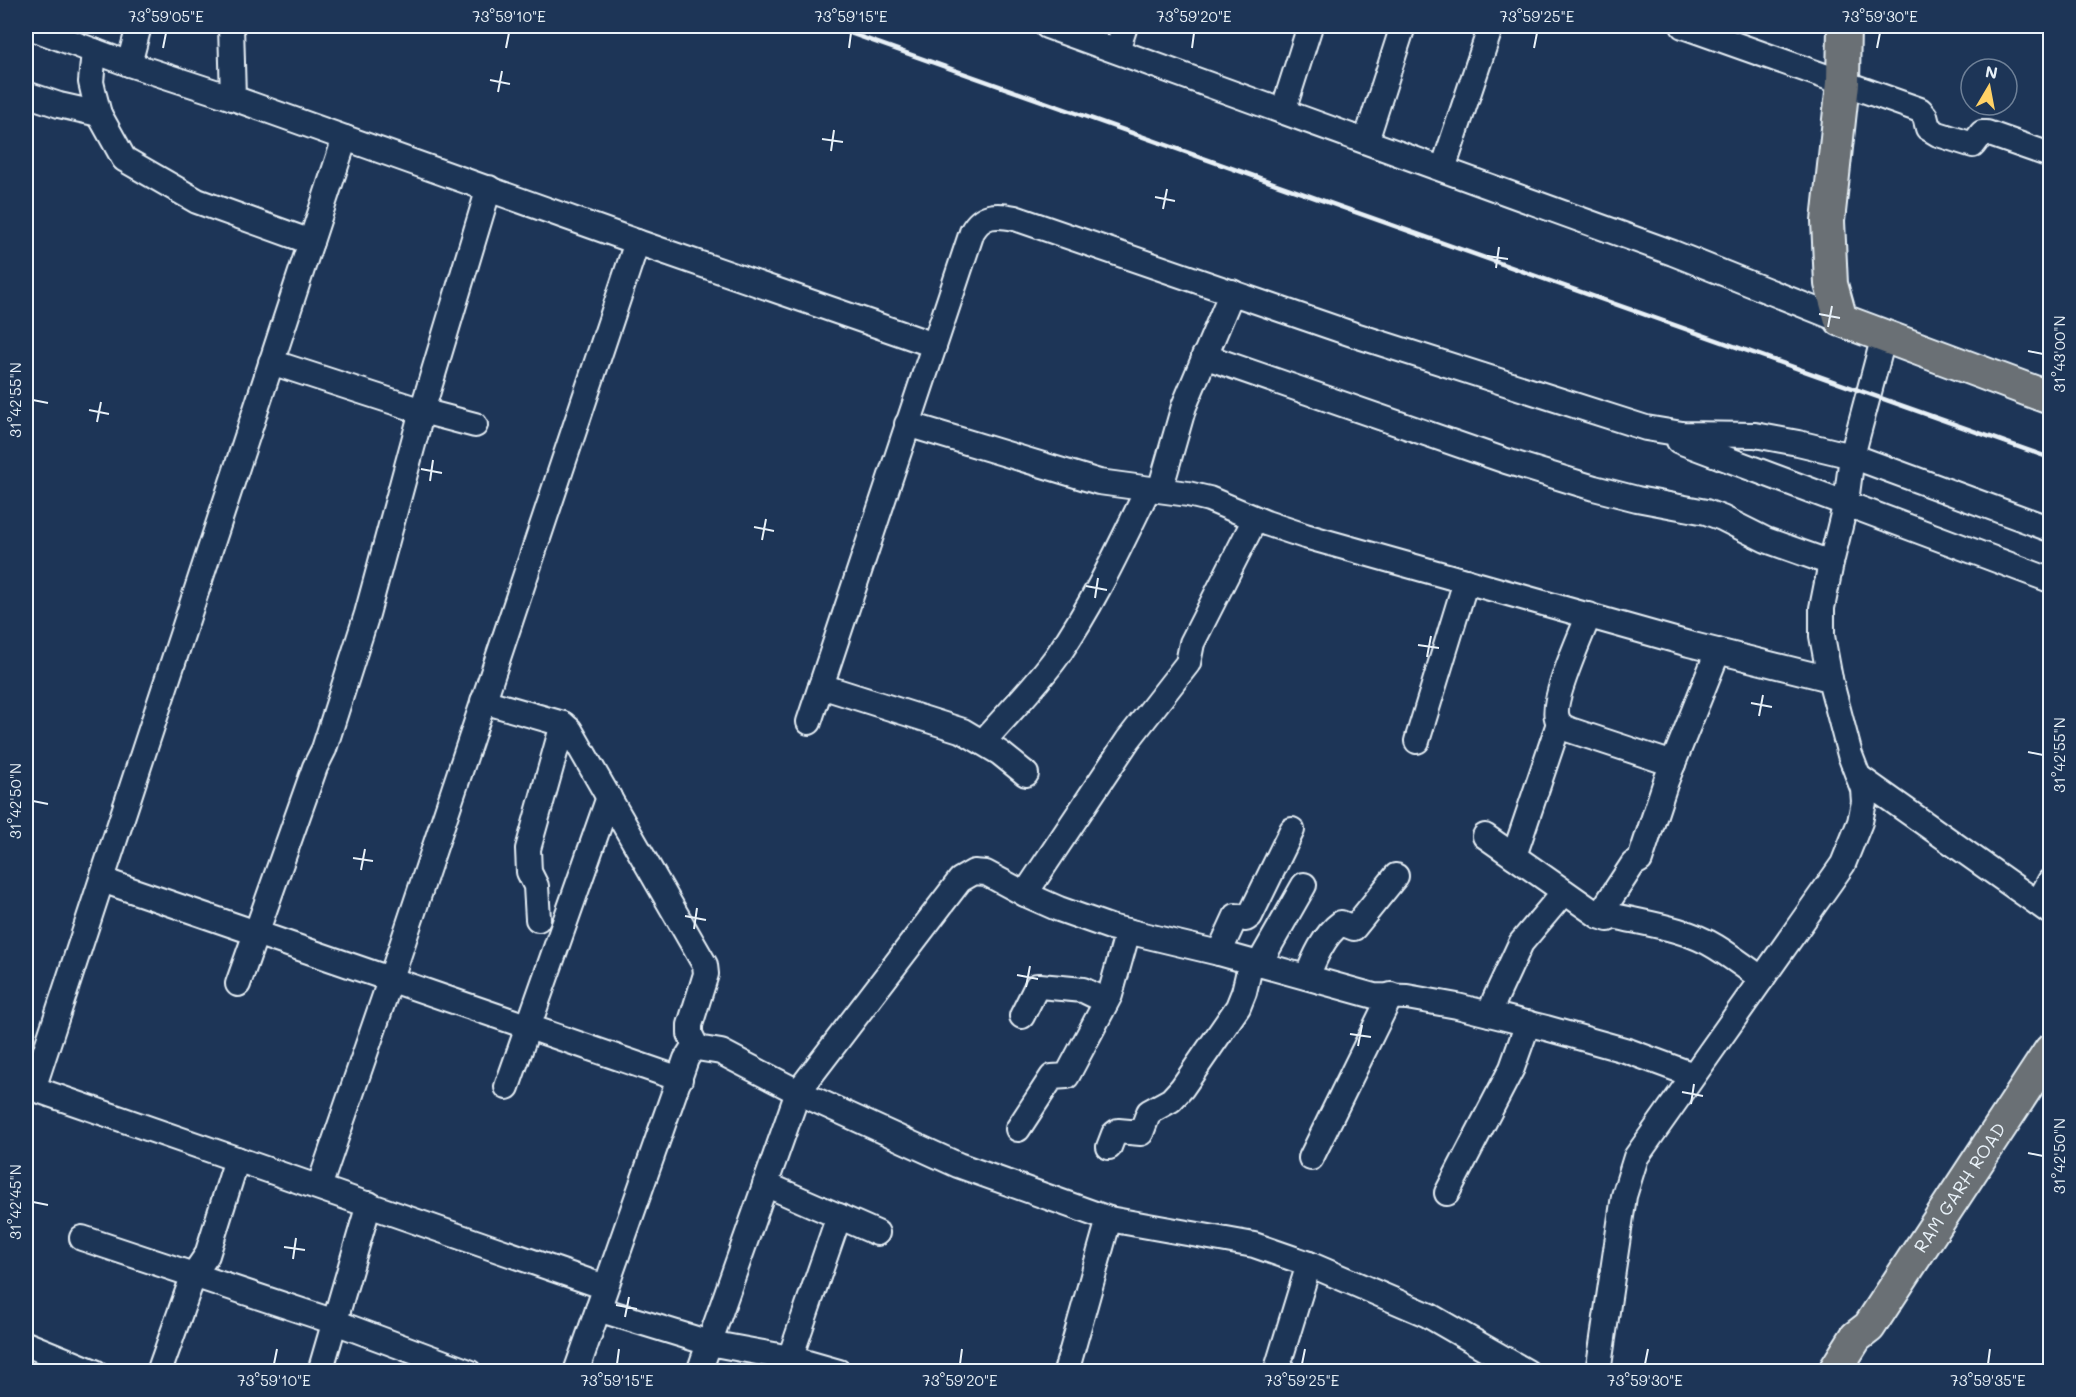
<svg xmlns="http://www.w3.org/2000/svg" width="2076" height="1397" viewBox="0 0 2076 1397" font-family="Mali,sans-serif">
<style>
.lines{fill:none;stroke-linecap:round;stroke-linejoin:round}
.minor-casing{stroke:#e8f1f8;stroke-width:28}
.major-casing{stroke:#e8f1f8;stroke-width:36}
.minor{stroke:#1d3557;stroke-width:24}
.major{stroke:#6a7074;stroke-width:32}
.rail{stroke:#e8f1f8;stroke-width:4.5}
.ticks{fill:none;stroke:#e8f1f8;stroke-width:2}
.labels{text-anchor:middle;stroke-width:4.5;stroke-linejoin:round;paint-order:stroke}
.street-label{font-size:18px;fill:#e8f1f8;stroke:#1d3557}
.neatline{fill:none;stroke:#e8f1f8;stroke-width:2}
.ticks-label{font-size:15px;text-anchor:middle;fill:#e8f1f8}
</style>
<rect width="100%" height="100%" fill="#1d3557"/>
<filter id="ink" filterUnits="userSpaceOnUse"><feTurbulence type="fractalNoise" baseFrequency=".0167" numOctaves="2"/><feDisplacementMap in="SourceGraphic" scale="12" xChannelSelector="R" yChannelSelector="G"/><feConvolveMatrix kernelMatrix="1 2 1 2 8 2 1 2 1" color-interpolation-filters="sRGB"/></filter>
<g filter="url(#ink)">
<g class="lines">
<defs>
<g id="minor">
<polyline points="27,26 129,64 233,98 637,242 934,345"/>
<polyline points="231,26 233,98"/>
<polyline points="1047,26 1673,253 1841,320"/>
<polyline points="1683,26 1920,110 1925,116 1928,128 1938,134 1973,145 1982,133 1987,133 2050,155"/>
<polyline points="1117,50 1125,26"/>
<polyline points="94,51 91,82 94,95 99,114 124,159 197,201 311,242"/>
<polyline points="129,64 139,26"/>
<polyline points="26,94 59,105 99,114"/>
<polyline points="1283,111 1310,26"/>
<polyline points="1366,141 1403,26"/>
<polyline points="1443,169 1491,26"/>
<polyline points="1204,356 1506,461 1594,488 1637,499 1706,512 1722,518 1766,540 1831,563"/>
<polyline points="271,362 422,411 475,425"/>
<polyline points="907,424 1099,482 1188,494 1209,499 1266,523 1305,536 1689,644 1830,679"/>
<polyline points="1679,441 2050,580"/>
<polyline points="1160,490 1184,406 1232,292"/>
<path d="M1589,615c-8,20 -38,86 -32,103 2,7 7,9 13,12l103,34"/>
<polyline points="821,686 963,731 1000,753 1026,774"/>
<polyline points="483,701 563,724 570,730 705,965 706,974 690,1025 690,1034 697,1048"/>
<path d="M809,722l163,-490c10,-18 24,-18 43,-14l337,116 294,94 36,6 73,1 43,8 54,13 198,73"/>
<polyline points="1417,741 1466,581"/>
<path d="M983,742c25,-29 53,-56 75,-87 36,-52 62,-109 90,-166"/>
<polyline points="1859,777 2050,912"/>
<path d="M1485,836l114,80 9,3 6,-3c34,8 73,13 102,31 16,10 31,21 46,32"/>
<polyline points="1514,856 1559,723"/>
<polyline points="102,880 680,1079"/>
<polyline points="1025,894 1128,740 1188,663 1192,643 1255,519"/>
<polyline points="2038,903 2050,881"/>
<polyline points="1599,916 1633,864 1640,860 1666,781 1718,651"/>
<polyline points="538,919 536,886 529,872 528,849 563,724"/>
<polyline points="1219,953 1236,916 1246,919 1250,916 1292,830"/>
<polyline points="1259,964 1304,885"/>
<path d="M1307,977c7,-18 17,-42 34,-54l13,5 42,-52"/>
<polyline points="238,984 315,767 324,749 367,614 422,411 489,188"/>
<polyline points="1490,1014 1495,999 1521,943 1564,892"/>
<polyline points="1022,1016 1037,986 1040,986 1083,990 1106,1001"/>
<polyline points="26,1086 605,1287"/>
<polyline points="507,1087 609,797"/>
<polyline points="33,1089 345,138"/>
<polyline points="1018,1129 1052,1077 1067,1076 1110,995 1128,931"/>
<polyline points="1109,1147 1114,1134 1118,1131 1141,1133 1149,1112 1171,1100 1182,1088 1238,1007 1244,992 1251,962"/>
<polyline points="1311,1158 1391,995"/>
<polyline points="765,1184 877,1233"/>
<polyline points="319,1187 391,978 637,242"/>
<polyline points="1447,1193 1512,1068 1528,1023"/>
<polyline points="82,1238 335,1322 469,1372"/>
<polyline points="598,1309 709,1343 790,1358 839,1372"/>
<polyline points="26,1344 95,1372"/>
<polyline points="790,1358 839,1216"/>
<polyline points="159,1372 194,1274 207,1255 237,1159"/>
<polyline points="320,1372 369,1204"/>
<polyline points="576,1372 686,1059 691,1051 697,1048 721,1052 798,1092 958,1165 1109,1219 1254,1245 1309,1264 1428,1315 1527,1372"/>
<polyline points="699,1372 798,1092 960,880 974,872 986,873 1025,894 1059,909 1110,927 1219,953 1374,996 1407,997 1457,1006 1546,1028 1628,1051 1693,1075"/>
<polyline points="1066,1372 1109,1219"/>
<polyline points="1276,1372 1309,1264"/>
<polyline points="1598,1372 1624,1196 1636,1157 1843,864 1860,822 1864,802 1863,789 1850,755 1830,679 1822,636 1822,608 1831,563 1846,502 1852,456 1884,336"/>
</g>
<g id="major">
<polyline points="1844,26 1843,83 1828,221 1831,284 1841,320 2050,398"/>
<path id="s1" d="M1834,1372l22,-35 13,-10 181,-276"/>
</g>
</defs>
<use href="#minor" class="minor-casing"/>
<use href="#major" class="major-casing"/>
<use href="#minor" class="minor"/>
<use href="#major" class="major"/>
<polyline class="rail" points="830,26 2050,458"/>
</g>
</g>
<path class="ticks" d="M163,48l3,-15M506,48l3,-15M849,48l2,-15M1192,48l2,-15M1534,48l3,-15M1877,48l3,-15M490,80l20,4M498,92l4,-21M822,139l21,3M831,151l3,-21M1155,197l20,4M1163,209l4,-20M1487,256l21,3M1496,268l3,-21M1819,314l21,4M1828,327l4,-21M2028,351l15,3M33,400l15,3M89,410l20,4M97,422l4,-20M421,469l21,4M430,481l3,-21M754,527l20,4M762,540l4,-21M1086,586l21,4M1095,598l3,-20M1418,645l21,3M1427,657l4,-21M1751,703l21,4M1759,716l4,-21M2028,752l15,3M33,801l15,3M353,858l20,3M361,870l4,-21M685,916l21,4M694,929l3,-21M1017,975l21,4M1026,987l4,-21M1350,1034l21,3M1358,1046l4,-21M1682,1092l21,4M1691,1104l3,-20M2028,1153l15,3M33,1202l15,3M284,1247l21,3M293,1259l3,-21M616,1305l21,4M625,1317l4,-20M274,1364l3,-15M617,1364l2,-15M960,1364l2,-15M1302,1364l3,-15M1645,1364l3,-15M1988,1364l2,-15"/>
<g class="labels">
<g class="street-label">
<text dy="6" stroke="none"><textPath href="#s1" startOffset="224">RAM GARH ROAD</textPath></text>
</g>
</g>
<rect width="2076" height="1397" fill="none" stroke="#1d3557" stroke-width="66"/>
<g transform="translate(1989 87) rotate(10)"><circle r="28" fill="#1d3557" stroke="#6e8097" stroke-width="1.5"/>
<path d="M0-4.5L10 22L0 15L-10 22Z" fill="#ffd166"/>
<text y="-9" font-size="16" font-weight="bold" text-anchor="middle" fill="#e8f1f8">N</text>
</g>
<rect x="33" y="33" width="2010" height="1331" class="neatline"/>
<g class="ticks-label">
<text x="166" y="22">73°59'05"E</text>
<text x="509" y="22">73°59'10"E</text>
<text x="851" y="22">73°59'15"E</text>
<text x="1194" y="22">73°59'20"E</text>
<text x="1537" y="22">73°59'25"E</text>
<text x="1880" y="22">73°59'30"E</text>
<text transform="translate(2060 354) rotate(-90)" y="5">31°43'00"N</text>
<text transform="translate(16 400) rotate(-90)" y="5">31°42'55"N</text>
<text transform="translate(2060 755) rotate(-90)" y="5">31°42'55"N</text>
<text transform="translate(16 801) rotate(-90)" y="5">31°42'50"N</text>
<text transform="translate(2060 1156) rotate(-90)" y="5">31°42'50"N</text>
<text transform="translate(16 1202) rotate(-90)" y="5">31°42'45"N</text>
<text x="274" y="1386">73°59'10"E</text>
<text x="617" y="1386">73°59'15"E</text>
<text x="960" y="1386">73°59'20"E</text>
<text x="1302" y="1386">73°59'25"E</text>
<text x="1645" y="1386">73°59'30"E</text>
<text x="1988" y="1386">73°59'35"E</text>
</g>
</svg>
